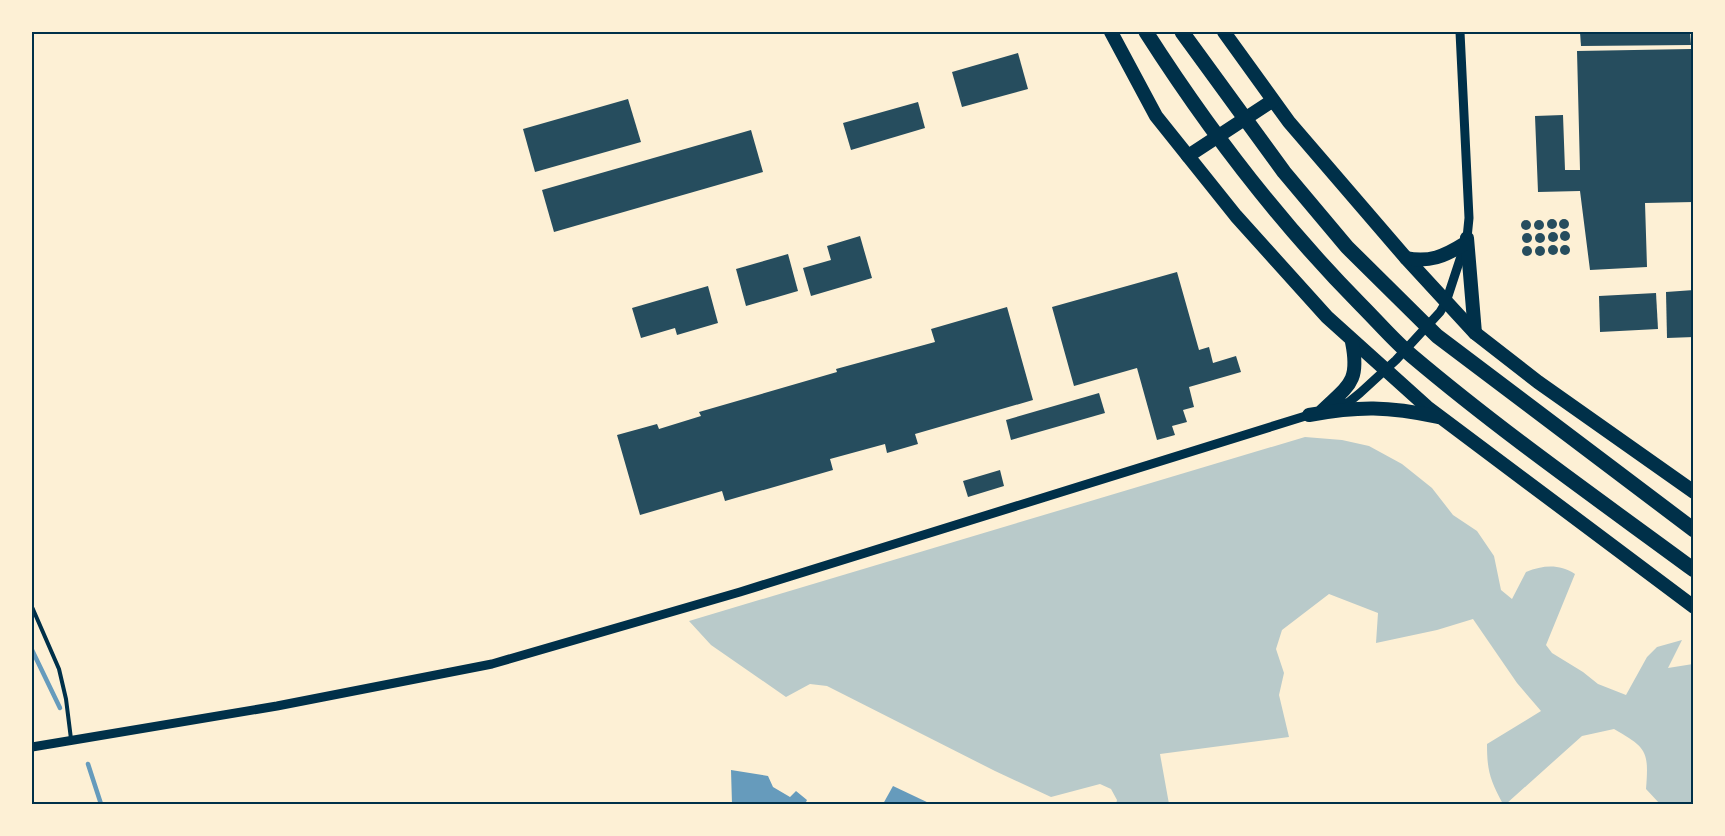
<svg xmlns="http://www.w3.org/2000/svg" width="1725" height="836" font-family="'Source Sans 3',sans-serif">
  <rect width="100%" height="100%" fill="#fdf0d5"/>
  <path fill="#b9caca" d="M1305,437L1342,440L1369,446L1402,464L1432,488L1453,515L1477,531L1494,556L1501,590L1512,599L1526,572C1544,565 1559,564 1575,574L1546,645L1552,653L1583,672L1598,684L1626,695L1647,657L1657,647L1682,640L1668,668L1693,664V804H1660L1646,789C1649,751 1647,748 1614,729L1582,736L1506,804H1503C1490,780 1487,771 1487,744L1541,711L1517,683L1473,619L1437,630L1376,643L1378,613L1329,594L1282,630L1276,649L1284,673L1279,695L1289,737L1160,754L1169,804H1116L1117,800L1111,789L1100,784L1051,797L995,771L827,686L810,684L786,697L711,645L689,621Z"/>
  <g fill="#669bbc">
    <path d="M731,770L768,776L773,787L790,797L796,791L807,800L805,804H732Z"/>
    <path d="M893,786L931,804H883Z"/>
  </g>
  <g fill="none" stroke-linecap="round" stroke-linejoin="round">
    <g stroke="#669bbc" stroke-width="4.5">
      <path d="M32,650L60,708"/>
      <path d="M88,764L101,804"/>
    </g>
  </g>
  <g fill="#264d5e">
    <path d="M1580,32H1690L1691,45L1581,46Z"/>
    <path d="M1691,49L1694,91V202L1645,203L1647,267L1590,270L1580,191L1538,192L1535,116L1563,115L1565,170H1580L1577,51Z"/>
    <path d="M1018,53L1028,89L962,107L952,72Z"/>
    <path d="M628,99L641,142L535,172L523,129Z"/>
    <path d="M918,102L925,128L851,150L843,123Z"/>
    <path d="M751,130L763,172L554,232L542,190Z"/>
    <circle cx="1564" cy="224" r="5"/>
    <circle cx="1552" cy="224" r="5"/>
    <circle cx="1539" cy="225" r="5"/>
    <circle cx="1526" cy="225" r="5"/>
    <circle cx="1565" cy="236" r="5"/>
    <circle cx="1553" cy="237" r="5"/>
    <circle cx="1527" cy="238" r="5"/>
    <circle cx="1540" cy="238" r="5"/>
    <path d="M860,236L872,278L811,296L803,268L831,260L827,246Z"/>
    <circle cx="1553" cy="250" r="5"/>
    <circle cx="1565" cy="250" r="5"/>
    <circle cx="1540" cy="251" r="5"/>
    <circle cx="1527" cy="251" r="5"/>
    <path d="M788,254L798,291L746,306L736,269Z"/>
    <path d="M1177,272L1199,350L1209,347L1213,363L1236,356L1241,372L1189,387L1194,407L1183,410L1187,422L1172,426L1175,435L1157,440L1137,368L1074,386L1052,307Z"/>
    <path d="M708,286L718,323L677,335L675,328L641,338L632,308Z"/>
    <path d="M1694,290V337L1667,338L1666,292Z"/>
    <path d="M1656,293L1658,329L1600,332L1599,296Z"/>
    <path d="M1007,307L1033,400L915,434L918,444L887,453L885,444L830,459L833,470L725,501L722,491L640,515L617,435L657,424L659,429L701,416L699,412L837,372L836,369L935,342L931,329Z"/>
    <path d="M1099,393L1105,413L1011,440L1006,420Z"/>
    <path d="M1000,470L1004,486L968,497L963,481Z"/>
  </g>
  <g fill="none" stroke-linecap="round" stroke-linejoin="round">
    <path stroke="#003049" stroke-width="4" d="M32,607L59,669L66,699L71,739"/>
    <g stroke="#003049" stroke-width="9">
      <path d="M1337,406L1349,402L1360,393L1396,360L1440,312L1446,302L1467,238L1469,218L1460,32"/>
      <path d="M32,747L277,706L492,664L740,592L1312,414"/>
    </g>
    <g stroke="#003049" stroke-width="14">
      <path d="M1111,32L1156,116L1236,216L1327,317L1427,407L1694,607"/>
      <path d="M1224,32L1289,122L1406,258L1475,333L1538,382L1694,492"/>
      <path d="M1188,156L1272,101"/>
      <path d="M1467,238L1475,333"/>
      <path d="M1406,258C1429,263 1445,256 1464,244"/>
      <path d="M1322,411C1349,385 1360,382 1352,342"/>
      <path d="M1309,415C1359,406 1388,406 1438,417"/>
    </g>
    <g stroke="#003049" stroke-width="15">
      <path d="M1146,32C1208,129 1280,223 1361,305C1378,322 1394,341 1412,356C1502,432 1599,500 1694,570"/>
      <path d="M1182,32L1284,172L1347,247L1437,336L1694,530"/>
    </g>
  </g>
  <rect width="1725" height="836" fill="none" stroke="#fdf0d5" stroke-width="66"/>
  <rect x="33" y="33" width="1659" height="770" fill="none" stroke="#003049" stroke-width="2"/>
</svg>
